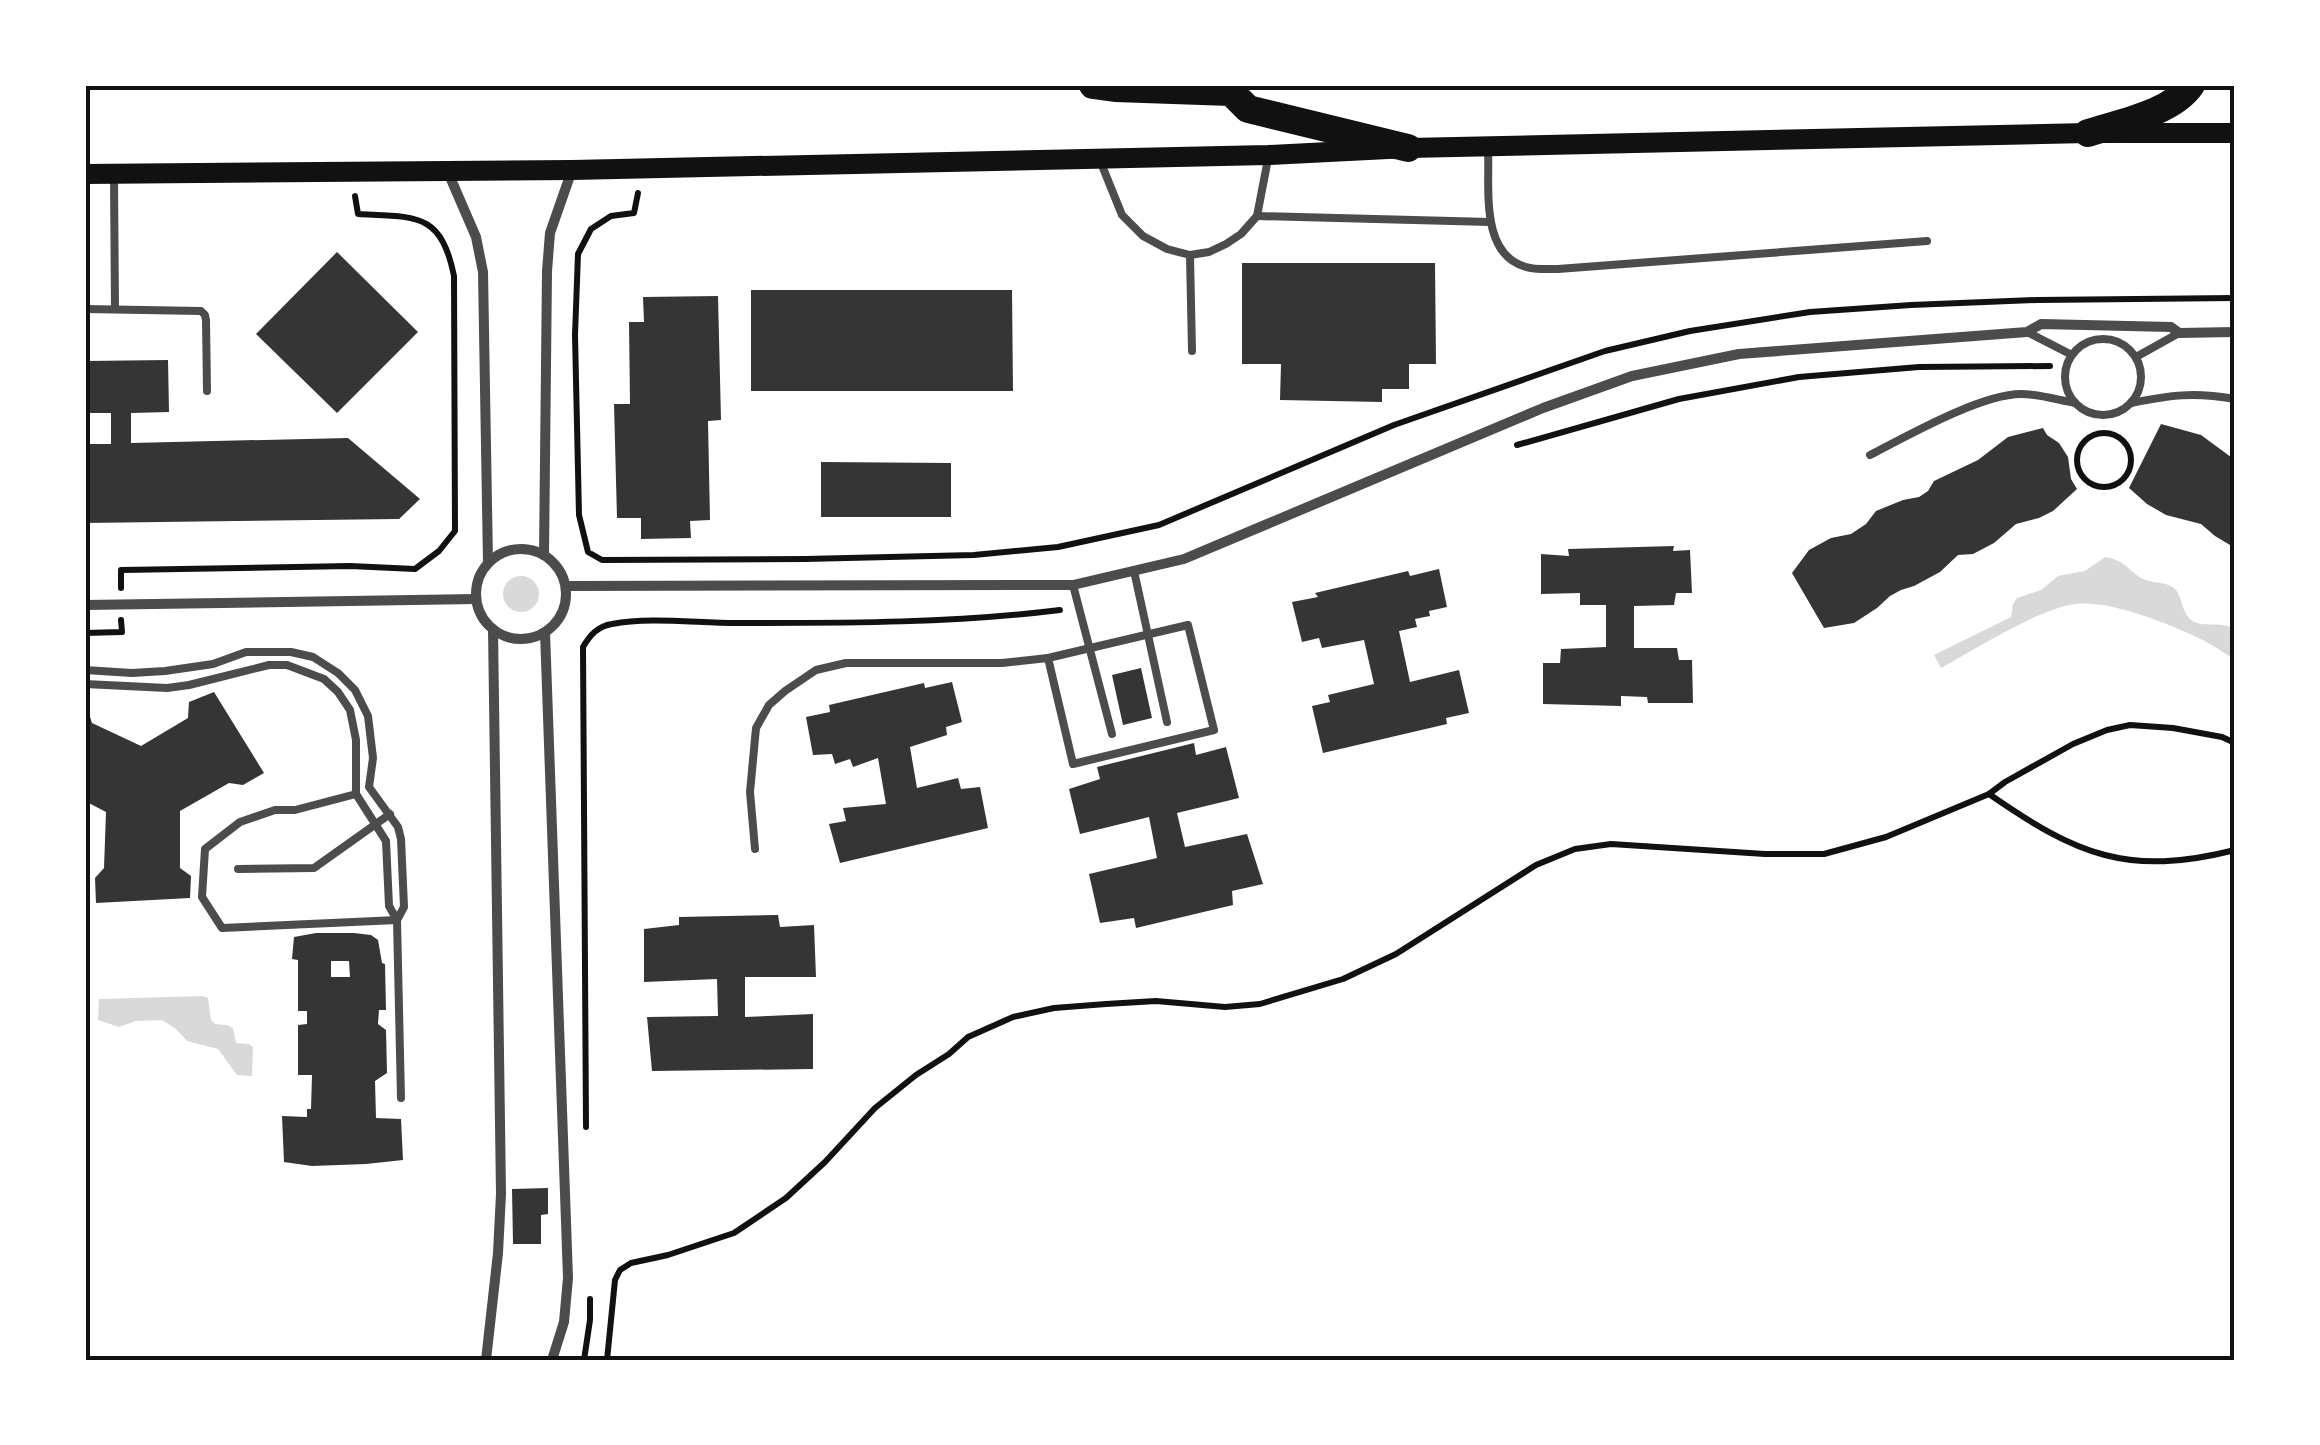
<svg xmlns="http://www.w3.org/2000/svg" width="2320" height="1445" font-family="Poppins,sans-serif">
  <rect width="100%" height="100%" fill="#fff"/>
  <g fill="#d9d9d9">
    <path d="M2105,557C2129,561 2128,573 2146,580C2156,584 2168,581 2176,590C2182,598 2182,611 2190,619C2201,629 2219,620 2235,629V659C2223,653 2213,645 2201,639C2168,624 2112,600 2075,604C2040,608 1974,650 1941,668L1934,655L2011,617L2013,604L2017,598L2041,590L2058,576L2085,571Z"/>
    <circle cx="521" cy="594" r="18"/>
    <path d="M203,996L208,998L211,1020L215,1024L227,1025L233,1028L236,1043L249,1044L253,1047L252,1076L237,1075L218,1049L187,1041L176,1029L162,1020L136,1021L119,1027L98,1020L99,999Z"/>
  </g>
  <g fill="#353535" fill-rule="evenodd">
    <path d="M337,252L418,332L337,413L256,334Z"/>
    <path d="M1242,263H1435L1436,364H1409V389H1382V402L1280,400L1281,364H1242Z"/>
    <path d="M751,290H1012L1013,391H751Z"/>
    <path d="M718,296L721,420L708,421L710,520L690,521L691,538L641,539V518H617L614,404H630L629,322H644L643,297Z"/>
    <path d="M168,360L169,412L131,413V443L348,438L420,499L399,519L85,523V444H111V413H85V361Z"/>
    <path d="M2161,424L2201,435L2235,460V548L2215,536L2201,524L2166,515L2147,504L2129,488Z"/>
    <path d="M2043,428L2047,435L2059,443L2068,457L2071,479L2077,489L2053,511L2039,518L2016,524L1994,543L1973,554L1958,555L1940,572L1914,586L1901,590L1890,596L1877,608L1854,623L1824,628L1792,573L1809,550L1831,538L1851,534L1866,524L1876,511L1903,500L1919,497L1928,491L1934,481L1978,460L2008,437Z"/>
    <path d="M821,462L951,463V517H821Z"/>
    <path d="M1674,546L1673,551L1690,550L1692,593H1676L1674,605L1634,606V648H1677L1679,660H1692L1693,703H1648L1647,697L1621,696V706L1543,704V663H1560L1561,649L1606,647V605H1580V593L1541,594V554L1569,556L1568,549Z"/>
    <path d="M1439,569L1447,607L1429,611L1430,616L1415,619L1417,627L1399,631L1410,682L1459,670L1469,713L1446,718L1447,724L1323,753L1312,706L1330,702L1328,695L1374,684L1364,640L1322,648L1319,638L1302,642L1292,602L1318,597L1315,593L1408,571L1410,576Z"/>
    <path d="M1141,668L1152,718L1123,725L1112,675Z"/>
    <path d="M952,682L962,722L946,727L947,735L910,747L917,788L958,778L961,789L980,787L988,828L840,863L829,824L846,821L843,808L886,804L878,758L853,767L850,759L835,764L832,754L813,755L806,717L830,712L829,705L924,683L925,688Z"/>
    <path d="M214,692L264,773L243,785L229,783L180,811V868L191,876L190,898L96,903L95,878L104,868L106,812L85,801V701L92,723L141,746L188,718L189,702Z"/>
    <path d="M1194,743L1196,755L1226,747L1239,798L1177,813L1185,847L1247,834L1263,884L1232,891L1233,905L1136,928L1134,918L1100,923L1089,874L1157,858L1149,817L1080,834L1069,789L1100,779L1097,767Z"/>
    <path d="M778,915L780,927L814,925L816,977H745V1017L813,1014V1069L652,1071L647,1017L718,1016L717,979L644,982V929L679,925V917Z"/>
    <path d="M316,933H354L371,935L378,940L382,963L385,964L386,1010H379L378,1024L386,1030L387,1073L375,1081L376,1118L401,1119L403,1160L366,1164L312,1166L284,1162L282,1116L307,1117V1109H311L312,1075H298V1025L307,1024V1011H298V960L292,959L294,937ZM331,961H349L350,977H331Z"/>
    <path d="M548,1188V1214L541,1215V1244H513L512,1189Z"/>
  </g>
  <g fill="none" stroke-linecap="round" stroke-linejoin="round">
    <g stroke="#111" stroke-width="6">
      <path d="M638,193L634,213L611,216L591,229L578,254L575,335L579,515L588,552L602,560L805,559L974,555L1058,547L1159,525L1394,425L1605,351L1690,331L1810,312L1911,305L2037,300L2235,298"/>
      <circle cx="2104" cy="460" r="27"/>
      <path d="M1517,445L1679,399L1799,377L1919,367L2050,366"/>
      <path d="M121,588V570L350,566L415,569L439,551L455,531L454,276C441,212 416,217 358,214L355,196"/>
      <path d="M85,633L122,632L121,620"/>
      <path d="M1989,794C2077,855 2128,877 2235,850"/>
      <path d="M586,1127L583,647C590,635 598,626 612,624C651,616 703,624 743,623C849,623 955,623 1060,610"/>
      <path d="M584,1360L590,1320V1299"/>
      <path d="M607,1360L615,1280L620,1270L631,1263L668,1255L734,1233L786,1198L825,1162L875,1108L916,1075L949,1054L968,1037L1013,1017L1054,1008L1106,1004L1156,1001L1225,1007L1260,1004L1343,979L1396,954L1536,865L1575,849L1611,844L1765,854H1824L1886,837L1989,794L2005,782L2073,744L2107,730L2130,725L2173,728L2222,737L2235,743"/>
    </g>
    <g stroke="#4c4c4c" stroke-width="8">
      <path d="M1488,148C1490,186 1479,254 1526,267C1535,270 1548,269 1558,269L1927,241"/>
      <path d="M1101,163L1122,215L1143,236L1167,249L1190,255L1209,252L1226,244L1241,234L1257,216L1268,159"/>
      <path d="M114,178L115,309"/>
      <path d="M1257,216L1490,222"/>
      <path d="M1190,255L1192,351"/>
      <path d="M85,309L201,311L205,315L206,320L207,391"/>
      <path d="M2027,332L2072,355"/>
      <circle cx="2103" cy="377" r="38"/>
      <path d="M2136,357L2179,333"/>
      <path d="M2131,403C2171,395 2194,392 2235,399"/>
      <path d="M1870,455C1907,436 1981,394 2021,394C2039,394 2058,400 2075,403"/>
      <path d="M1134,571L1167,722"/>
      <path d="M1073,585L1112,734"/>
      <path d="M1188,625L1214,730L1073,764L1048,658Z"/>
      <path d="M85,670L132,673L165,671L213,664L246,652H291L313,657L338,673L355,690L368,716L373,758L369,787L398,827L401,839L404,907L397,920"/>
      <path d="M85,684L167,688L189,685L269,665H287L324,679L338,692L350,710L356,740V794L386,841L389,906L397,920L401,1098"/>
      <path d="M356,794L295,810H275L240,822L205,849L202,897L222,928L397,920"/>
      <path d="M755,849L750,792L756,728L769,705L785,691L816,670L846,663H1002L1048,658"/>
      <path d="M238,869L314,868L390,814"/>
    </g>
    <g stroke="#4c4c4c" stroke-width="10">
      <path d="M447,170L476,237L483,272L488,562"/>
      <circle cx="521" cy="594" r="45"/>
      <path d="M544,555L547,271L550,233L572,170"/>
      <path d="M566,586L1073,585L1184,559L1543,408L1632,376L1739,354L2027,332L2041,324L2171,327L2179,333L2235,332"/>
      <path d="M85,605L476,599"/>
      <path d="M545,632L568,1278L564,1322L552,1360"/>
      <path d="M486,1360L498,1253L501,1194L493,629"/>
    </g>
    <path stroke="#111" stroke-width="20" d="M85,174L572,170L1268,155L1408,148L2088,133H2235"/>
    <g stroke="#111" stroke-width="28">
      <path d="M1093,85L1115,88L1231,92L1248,109L1408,148"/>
      <path d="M2088,133C2119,123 2172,113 2191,85"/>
    </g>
  </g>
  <rect width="2320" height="1445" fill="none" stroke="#ffffff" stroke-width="175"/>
  <rect x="88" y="88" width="2144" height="1270" fill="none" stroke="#111" stroke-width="4"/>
</svg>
